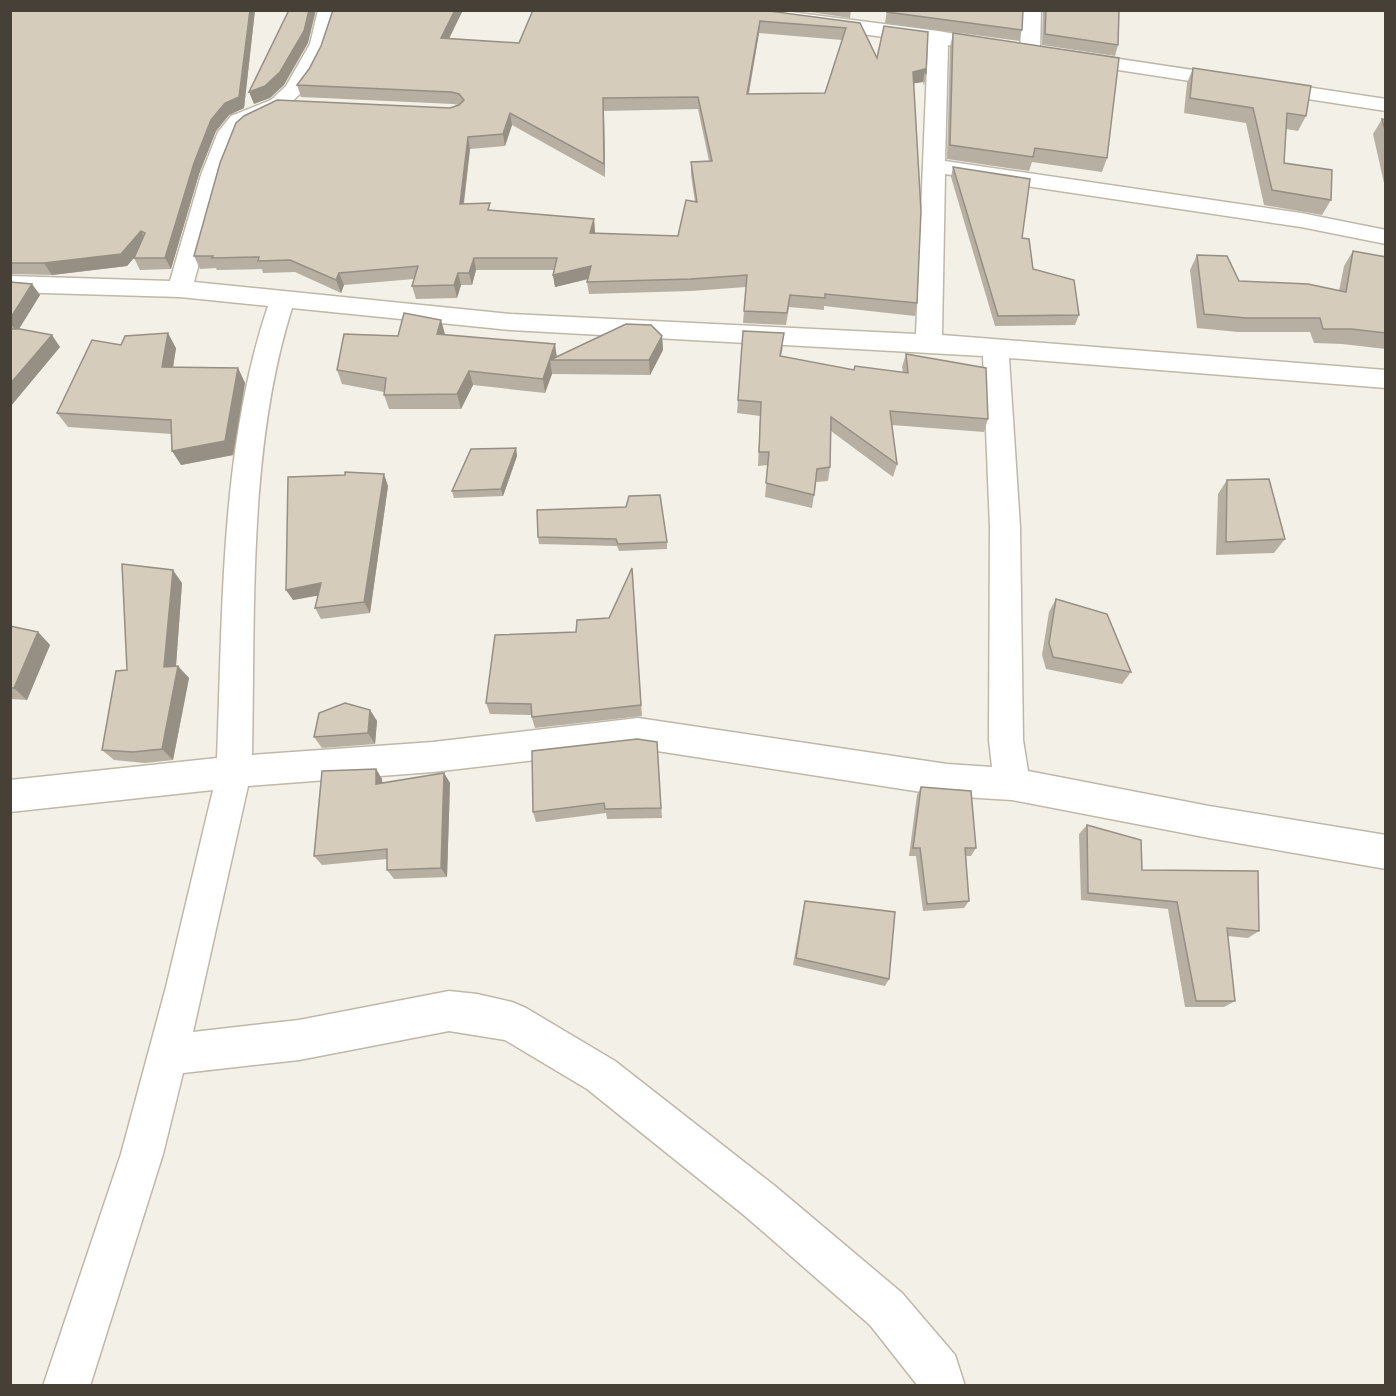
<svg xmlns="http://www.w3.org/2000/svg" width="1396" height="1396" font-family="Poppins,sans-serif">
  <rect width="100%" height="100%" fill="#f3f0e7"/>
  <g fill="none" stroke-linecap="round" stroke-linejoin="round">
    <defs>
      <g id="minor">
        <path d="M318,10H337L330,44L301,93L285,108L247,126L239,134L223,175L194,282L511,314L916,334L928,43L729,16L722,14L720,10H775L938,31L1002,42L1005,46L1002,50L995,52L948,45L945,161L1301,213L1386,230V244L1301,227L945,174L942,335L1386,370V388L1009,358L1020,527L1023,740L1028,771L1209,806L1386,835V869L1209,838L1012,800L947,796L638,748L433,772L248,786L193,1032L299,1020L449,991L477,994L512,1002L526,1008L615,1061L775,1186L902,1293L955,1355L965,1386H918L870,1325L745,1216L587,1089L505,1040L449,1031L299,1060L183,1073L163,1154L90,1386H43L121,1154L166,987L213,790L10,812V780L217,758C223,609 220,449 268,306L180,297L10,292V276L170,281L201,175L218,132L231,116L271,100L286,86L310,44ZM292,308L511,330L983,356L990,527L989,740L992,767L947,764L638,718L433,742L252,755C255,610 248,447 292,308Z"/>
        <path d="M1022,10H1041L1040,51L1037,55H1023L1020,51Z"/>
        <path d="M1073,52L1386,99V111L1066,62L1063,58L1066,54Z"/>
      </g>
    </defs>
    <use href="#minor" stroke="#bfb8a9" stroke-width="3"/>
    <use href="#minor" fill="#fff" fill-rule="evenodd"/>
  </g>
  <g fill="#b7afa2" fill-rule="evenodd">
    <path d="M10,10H255L244,108L229,115L216,131L199,174L171,269L140,270L134,258L127,266L52,275L10,274Z"/>
    <path d="M333,10H463L449,39L519,43L533,10L860,23L877,58L928,32L926,74L924,86L923,82L913,83L917,303L915,316L824,306V310L789,307L786,325L743,323L746,287L691,291L589,294L587,282L588,279L555,287L553,275L554,270H476L472,285H461L457,298L416,299L412,286L414,279L344,285L341,293L295,272L263,273L262,269L217,270L216,268L200,269L194,256L450,108L459,105L453,104L301,97L297,85L309,69L321,46ZM759,33L842,40L825,93L749,94ZM698,109L709,161L691,162V175L695,202L678,236L595,233L594,219L491,210L464,204L470,149L505,146L512,125L605,177L604,111Z"/>
    <path d="M797,10H851L850,18Z"/>
    <path d="M887,10L1022,30L1019,41L885,23Z"/>
    <path d="M1043,10H1119L1118,45L1115,56L1042,45Z"/>
    <path d="M953,33L1107,158L1102,172L1032,162L1029,171L947,159L950,47Z"/>
    <path d="M1193,68L1306,116L1298,131L1286,129L1284,163L1331,200L1322,215L1264,205L1246,123L1184,113L1187,83Z"/>
    <path d="M1382,119L1386,120V183H1384L1373,134Z"/>
    <path d="M953,167L1022,238L1033,269L1079,315L1075,325L995,326L951,177Z"/>
    <path d="M1353,251L1386,257V349L1342,344L1314,343L1310,332H1238L1197,328L1190,270L1197,255L1239,281L1339,291L1344,266Z"/>
    <path d="M10,282L32,284L40,295L19,329L60,347L10,407Z"/>
    <path d="M445,335L557,356L662,336L663,350L650,375L552,374L545,393L473,385L461,409H389L384,395V392L342,384L337,370L398,336Z"/>
    <path d="M121,345L176,348L173,367L238,368L245,383L233,455L181,465L172,434L68,427L57,413Z"/>
    <path d="M783,347L781,356L854,370L903,372L902,367L906,354L988,419L984,432L892,425L897,464L893,477L831,431L830,467L828,481L816,482L812,508L765,497L768,465L758,466L760,416L737,413L738,400Z"/>
    <path d="M516,448L517,456L503,496L454,498L452,491Z"/>
    <path d="M1227,480L1285,539L1274,553L1216,555L1218,494Z"/>
    <path d="M388,486L370,613L321,619L315,608L318,595L293,600Z"/>
    <path d="M537,510L667,542V549L619,551L617,546L539,544L538,537Z"/>
    <path d="M632,568L642,716L535,728L531,715L490,714L486,703L576,632L609,618Z"/>
    <path d="M182,583L176,666L189,678L173,760L145,763L114,760L102,750L127,670Z"/>
    <path d="M1056,599L1131,672L1122,684L1046,669L1042,655L1049,612Z"/>
    <path d="M10,626L38,632L50,645L27,700L10,699Z"/>
    <path d="M370,710L377,721L375,744L322,748L314,737Z"/>
    <path d="M657,742L662,818L607,819L606,813L536,822L533,812Z"/>
    <path d="M376,769L382,779V783L444,773L450,783L447,877L394,879L387,870V859L322,865L314,856Z"/>
    <path d="M921,787L976,848L971,856H966L969,901L964,908L923,911L916,856H909L917,795Z"/>
    <path d="M1087,825L1142,870L1259,931L1248,938L1228,936L1235,1001L1224,1007H1185L1168,909L1081,900L1079,834Z"/>
    <path d="M805,901L889,979L885,986L793,965L803,909Z"/>
  </g>
  <g fill="#958f84">
    <path d="M250,10H255L244,108L229,115L216,131L199,174L171,269L165,258L194,163Z"/>
    <path d="M309,10H316L308,43L284,85L270,98L254,104L249,92Z"/>
    <path d="M455,10H463L443,50L441,38Z"/>
    <path d="M760,21L759,33L746,106L747,94Z"/>
    <path d="M925,69L923,82L910,84L913,72Z"/>
    <path d="M603,98L604,111L605,177L604,164Z"/>
    <path d="M510,113L512,125L505,146L503,134Z"/>
    <path d="M468,137L470,149L462,216L460,204Z"/>
    <path d="M594,219L595,232L592,245L590,233Z"/>
    <path d="M141,231L147,242L127,266L52,275L44,263Z"/>
    <path d="M474,258L476,270L472,285L469,273Z"/>
    <path d="M591,266L592,278L555,287L553,275Z"/>
    <path d="M339,273L344,285L341,293L336,280Z"/>
    <path d="M458,273L461,285L457,298L454,285Z"/>
    <path d="M32,284L40,295L17,332L10,323V319Z"/>
    <path d="M441,320L445,334L441,349L437,334Z"/>
    <path d="M168,333L176,348L171,381L162,367Z"/>
    <path d="M52,335L60,347L10,407V384Z"/>
    <path d="M662,336L663,350L650,375L649,360Z"/>
    <path d="M555,344L557,358L550,360L552,374L545,393L543,379Z"/>
    <path d="M238,368L245,383L233,455L181,465L172,451Z"/>
    <path d="M469,371L473,385L461,409L457,394Z"/>
    <path d="M516,448L517,456L503,496L501,489Z"/>
    <path d="M384,474L388,486L370,613L364,602Z"/>
    <path d="M173,570L182,583L175,679L164,667Z"/>
    <path d="M321,583L327,594L293,600L286,590Z"/>
    <path d="M38,632L50,645L27,700L14,688Z"/>
    <path d="M178,666L189,678L173,760L162,749Z"/>
    <path d="M370,710L377,721L375,744L368,733Z"/>
    <path d="M376,769L382,779L383,795L376,784Z"/>
    <path d="M444,773L450,783L447,877L441,868Z"/>
  </g>
  <g fill="#d5ccbc" stroke="#958f84" stroke-width="1.5" fill-rule="evenodd">
    <path d="M10,10H250L239,97L225,103L211,120L194,163L165,258H134L145,233L141,231L121,254L44,263H10Z"/>
    <path d="M289,10H309L304,31L280,72L265,86L249,92Z"/>
    <path d="M333,10H455L441,38L519,43L533,10H762L860,23L877,58L884,26L928,32L926,74L925,69L913,72L921,211L917,303L825,294V298L790,295L787,313L744,311L747,275L691,279L587,282L591,266L553,275L557,258H474L469,273H458L454,285L412,286L418,266L339,273L336,280L290,260L258,261L259,257L212,258L213,256H194L220,163L236,123L244,116L277,100L450,108L459,105L464,100L459,94L451,92L297,85L309,69L321,46ZM760,21L846,28L825,93L747,94ZM698,97L712,161L691,162L697,202L686,200L678,236L590,233L594,219L488,210L490,203L460,204L468,137L503,134L510,113L604,164L603,98Z"/>
    <path d="M887,10H1023L1022,30L887,12Z"/>
    <path d="M1046,10H1119L1118,45L1045,34Z"/>
    <path d="M953,33L1119,58L1107,158L1035,148L1033,157L950,145Z"/>
    <path d="M1193,68L1311,86L1306,116L1287,113L1284,163L1332,170L1331,200L1272,190L1253,108L1190,98Z"/>
    <path d="M1382,119L1386,120V134Z"/>
    <path d="M953,167L1030,179L1022,238L1029,239L1033,269L1074,280L1079,315L998,316Z"/>
    <path d="M1353,251L1386,257V333L1351,329H1323L1320,318H1246L1204,314L1197,255L1227,256L1239,281L1308,284L1346,292Z"/>
    <path d="M10,282L32,284L10,319Z"/>
    <path d="M404,313L441,320L437,334L555,344L543,379L469,371L457,394L384,395L386,378L337,370L344,334L398,336Z"/>
    <path d="M626,324L651,325L662,336L649,360H550Z"/>
    <path d="M10,329H20L52,335L10,384Z"/>
    <path d="M743,331L784,333L780,356L854,370L855,366L908,373L906,354L986,368L988,419L890,411L897,464L831,417L830,467L817,469L814,495L766,483L769,452H759L761,402L738,400Z"/>
    <path d="M168,333L162,367L238,368L225,441L172,451L171,420L57,413L92,340L121,345L125,336Z"/>
    <path d="M516,448L501,489L452,491L471,449Z"/>
    <path d="M345,472L384,474L364,602L315,608L321,583L286,590L288,477L345,475Z"/>
    <path d="M1269,479L1285,539L1226,542L1227,480Z"/>
    <path d="M660,495L667,542L618,544L616,539L538,537L537,510L626,507L629,496Z"/>
    <path d="M122,564L173,570L164,667L178,666L162,749L133,752L102,750L116,671L127,670Z"/>
    <path d="M632,568L641,705L532,717L531,704L486,703L495,635L576,632L577,620L609,618Z"/>
    <path d="M1056,599L1107,614L1131,672L1053,657L1049,643Z"/>
    <path d="M10,626L38,632L14,688H10Z"/>
    <path d="M345,703L370,710L368,733L314,737L319,713Z"/>
    <path d="M637,739L657,742L661,808L605,809L604,803L533,812L532,751Z"/>
    <path d="M376,769V784L444,773L441,868L387,870V849L314,856L322,771Z"/>
    <path d="M921,787L971,791L976,848H965L969,901L927,904L920,848H913Z"/>
    <path d="M1087,825L1141,840L1142,870L1258,871L1259,931L1227,928L1235,1001H1196L1177,902L1088,893Z"/>
    <path d="M805,901L895,912L889,979L796,958Z"/>
  </g>
  <rect width="1396" height="1396" fill="none" stroke="#464036" stroke-width="24"/>
</svg>
